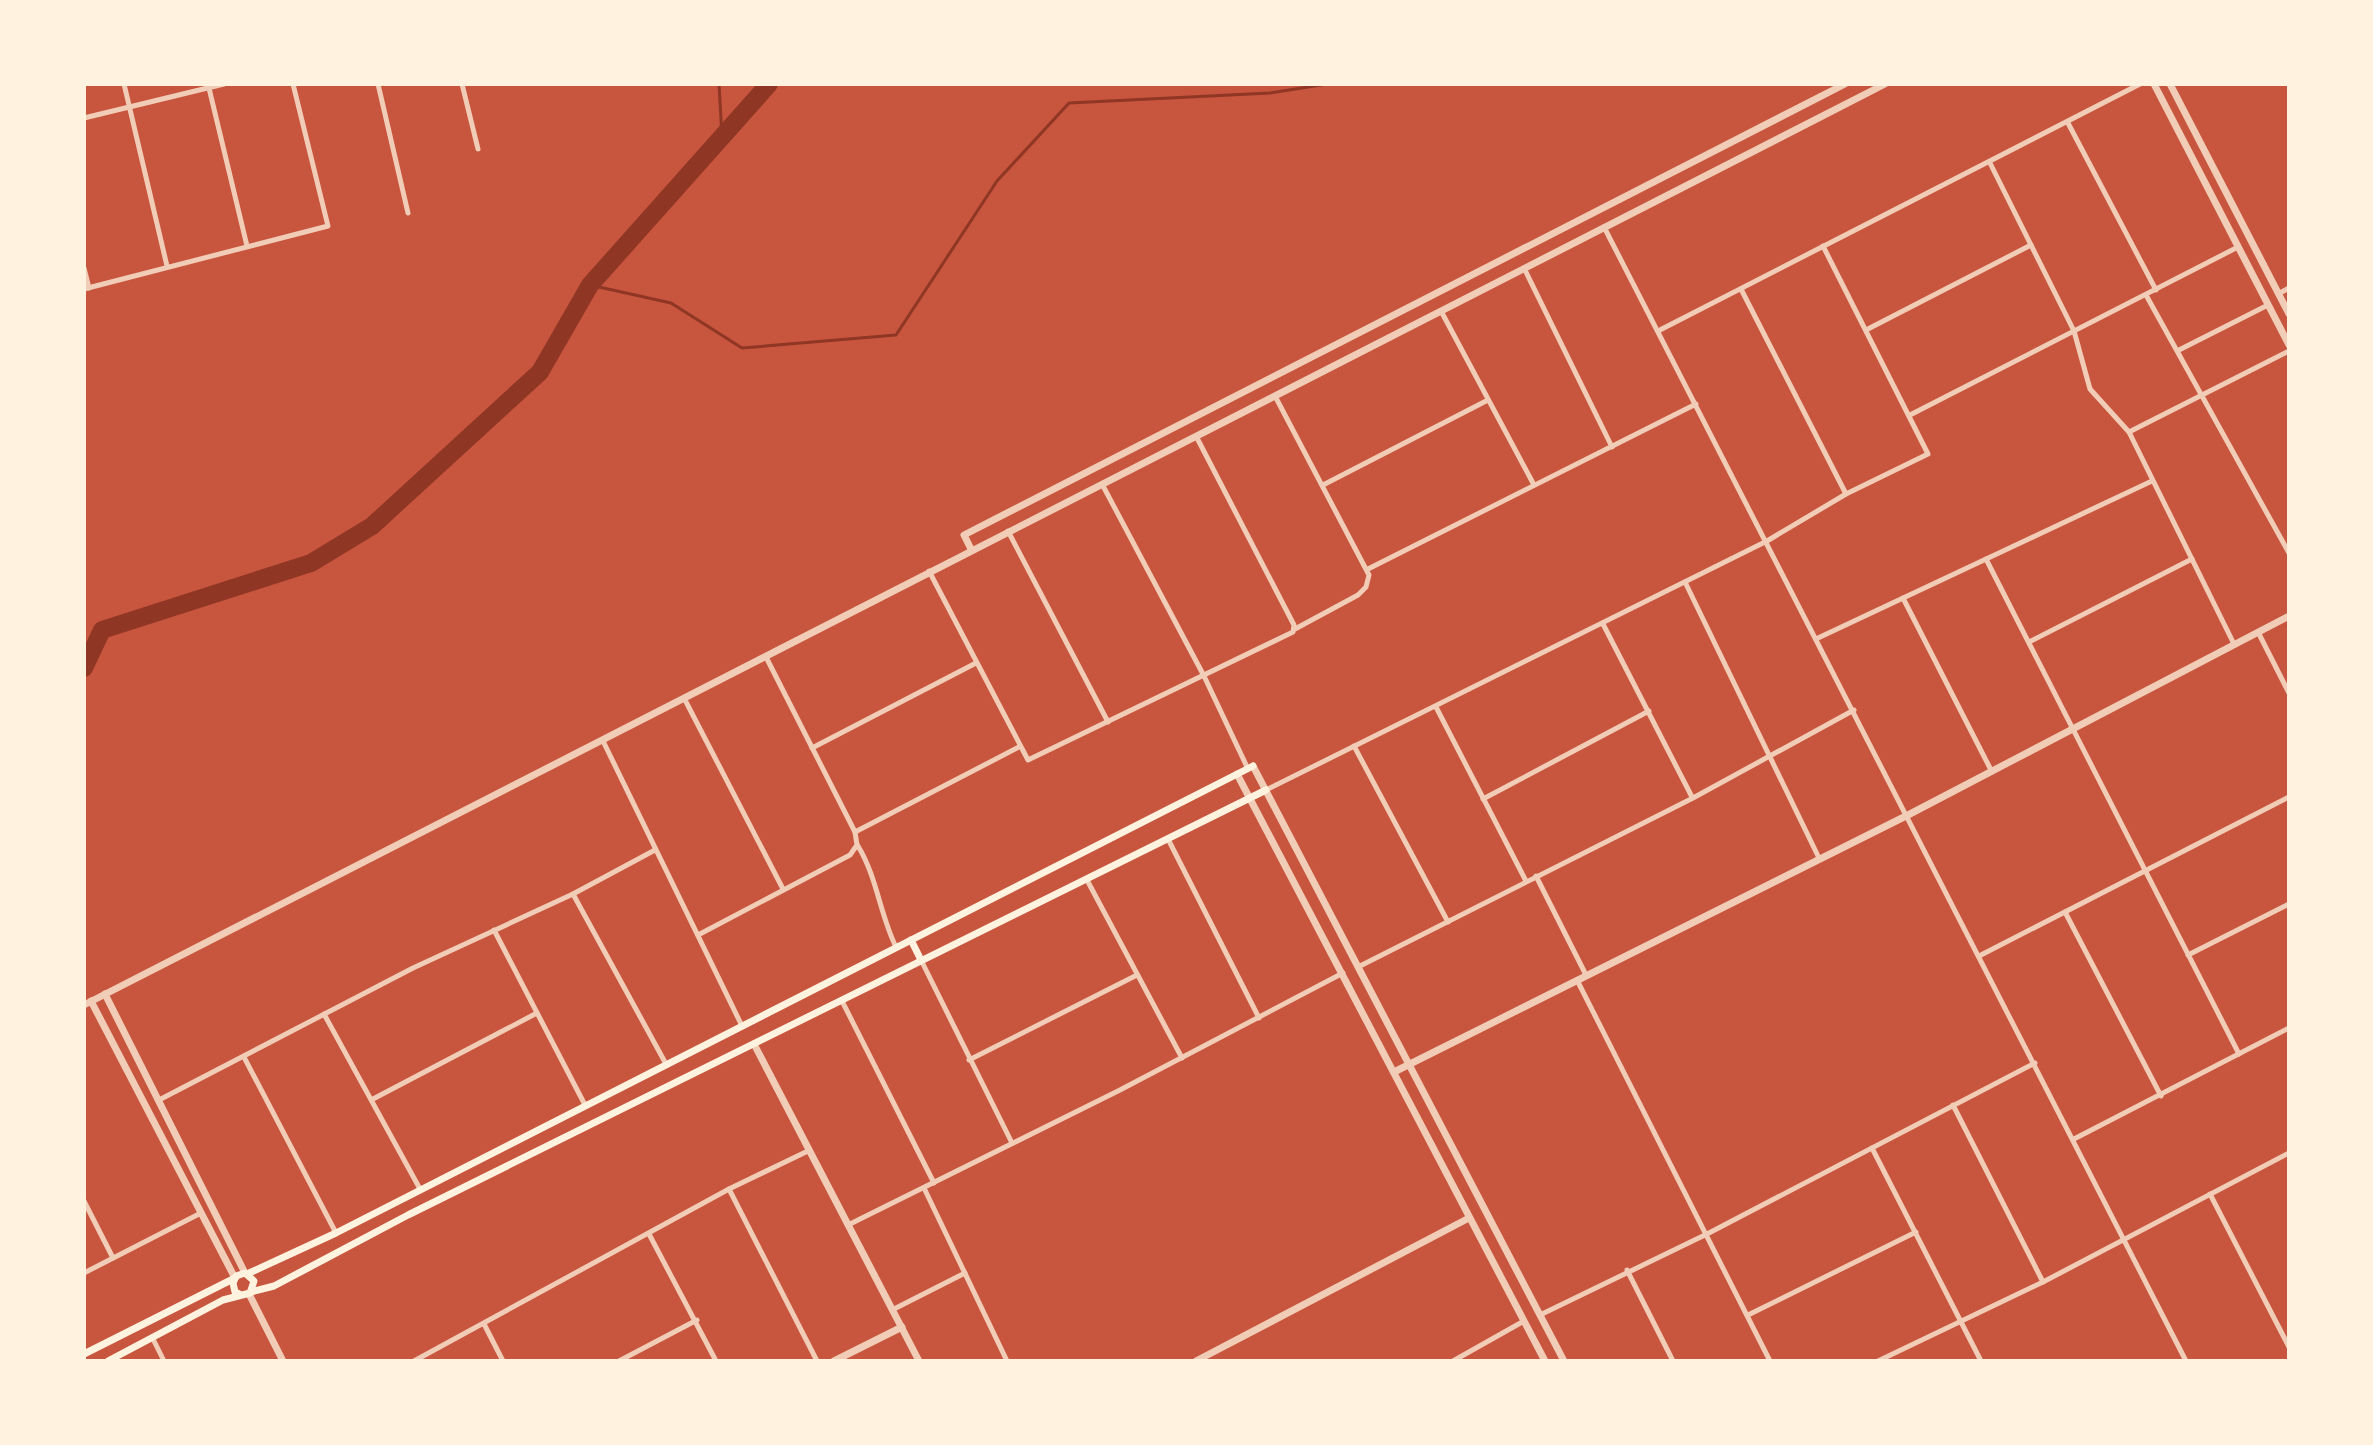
<svg xmlns="http://www.w3.org/2000/svg" width="2373" height="1445" font-family="Jost,sans-serif">
  <rect width="100%" height="100%" fill="#c8553d"/>
  <g fill="none" stroke-linecap="round" stroke-linejoin="round">
    <g stroke="#8f3625" stroke-width="3">
      <path d="M719,84L722,137"/>
      <path d="M590,285L671,303L742,348L896,335L997,181L1069,103L1270,93L1327,84"/>
    </g>
    <path stroke="#8f3625" stroke-width="18" d="M84,668L102,630L311,563L372,526L540,372L590,285L769,84"/>
    <g stroke="#f1ccb7" stroke-width="5">
      <path d="M124,84L167,266"/>
      <path d="M208,84L247,246"/>
      <path d="M378,84L408,213"/>
      <path d="M462,84L478,149"/>
      <path d="M84,118L224,84"/>
      <path d="M2068,123L2156,290"/>
      <path d="M1990,163L2074,331L2090,389L2129,432L2234,644"/>
      <path d="M1604,227L2186,1361"/>
      <path d="M84,268L89,288"/>
      <path d="M1524,268L1612,447"/>
      <path d="M84,289L328,226L293,84"/>
      <path d="M1741,289L1846,494"/>
      <path d="M2278,294L2289,288"/>
      <path d="M2146,295L2289,553"/>
      <path d="M1441,311L1534,485"/>
      <path d="M1866,330L2031,245"/>
      <path d="M1658,331L2140,84"/>
      <path d="M2179,350L2268,305"/>
      <path d="M1275,396L1369,575L1366,587L1358,595L1295,629"/>
      <path d="M1910,415L2238,247"/>
      <path d="M2129,432L2289,351"/>
      <path d="M1102,484L1204,676L1248,769"/>
      <path d="M1323,485L1488,400"/>
      <path d="M1008,531L1108,722"/>
      <path d="M1986,559L2239,1054"/>
      <path d="M1368,569L1696,404"/>
      <path d="M929,571L1028,760L1293,632L1294,625L1196,436"/>
      <path d="M1685,582L1819,858"/>
      <path d="M1903,598L1992,772"/>
      <path d="M1603,624L1692,797"/>
      <path d="M2258,632L2289,693"/>
      <path d="M1818,638L2152,481"/>
      <path d="M2029,642L2192,559"/>
      <path d="M684,698L783,889"/>
      <path d="M1436,707L1526,881"/>
      <path d="M603,741L742,1026"/>
      <path d="M1354,746L1448,922"/>
      <path d="M812,748L976,663"/>
      <path d="M1266,790L1767,541L1846,494L1928,454L1823,246"/>
      <path d="M1483,799L1649,711"/>
      <path d="M855,832L1019,747"/>
      <path d="M1168,839L1259,1018"/>
      <path d="M858,846C877,877 880,915 896,947"/>
      <path d="M1536,876L1586,975"/>
      <path d="M1087,880L1182,1058"/>
      <path d="M573,894L666,1064"/>
      <path d="M2065,912L2161,1096"/>
      <path d="M494,930L585,1105"/>
      <path d="M698,935L850,855L857,845L855,832L766,657"/>
      <path d="M1981,955L2289,797"/>
      <path d="M2188,955L2289,904"/>
      <path d="M921,960L1012,1143"/>
      <path d="M1358,967L1693,798L1854,710"/>
      <path d="M1578,982L1770,1361"/>
      <path d="M842,1001L934,1183"/>
      <path d="M324,1014L420,1189"/>
      <path d="M245,1059L336,1233"/>
      <path d="M969,1060L1137,975"/>
      <path d="M373,1099L537,1013"/>
      <path d="M159,1100L413,968L573,894L655,850"/>
      <path d="M1953,1105L2043,1282"/>
      <path d="M2074,1139L2289,1028"/>
      <path d="M1872,1148L1981,1361"/>
      <path d="M924,1188L1007,1361"/>
      <path d="M729,1189L817,1361"/>
      <path d="M2210,1194L2289,1347"/>
      <path d="M84,1201L113,1258"/>
      <path d="M850,1224L1120,1090L1343,973"/>
      <path d="M649,1234L716,1361"/>
      <path d="M1627,1270L1673,1361"/>
      <path d="M84,1273L199,1214"/>
      <path d="M894,1309L965,1273"/>
      <path d="M1540,1315L1707,1234L2035,1063"/>
      <path d="M1748,1315L1916,1232"/>
      <path d="M484,1324L503,1361"/>
      <path d="M152,1337L164,1361"/>
      <path d="M414,1361L729,1189L810,1150"/>
      <path d="M619,1361L697,1320"/>
      <path d="M1453,1361L1524,1321"/>
      <path d="M1878,1361L2043,1282L2289,1153"/>
    </g>
    <g stroke="#f1ccb7" stroke-width="7">
      <path d="M2154,84L2289,345"/>
      <path d="M2170,84L2289,314"/>
      <path d="M971,549L964,535L1845,84"/>
      <path d="M1253,766L1564,1361"/>
      <path d="M1237,774L1545,1361"/>
      <path d="M105,994L245,1273"/>
      <path d="M91,1001L235,1278"/>
      <path d="M84,1005L1885,84"/>
      <path d="M754,1044L919,1361"/>
      <path d="M1394,1072L1908,815L2289,616"/>
      <path d="M249,1294L283,1361"/>
      <path d="M834,1361L902,1327"/>
      <path d="M1196,1361L1469,1218"/>
    </g>
    <g stroke="#fff3e0" stroke-width="7">
      <path d="M911,940L921,960"/>
      <path d="M247,1274L336,1233L1253,766"/>
      <path d="M251,1292L274,1286L408,1215L1266,790"/>
      <path d="M84,1354L235,1278"/>
      <path d="M108,1361L223,1300L250,1293L254,1281L245,1273L236,1276L233,1283L235,1292L241,1295"/>
    </g>
  </g>
  <rect width="2373" height="1445" fill="none" stroke="#fff3e0" stroke-width="172"/>
</svg>
